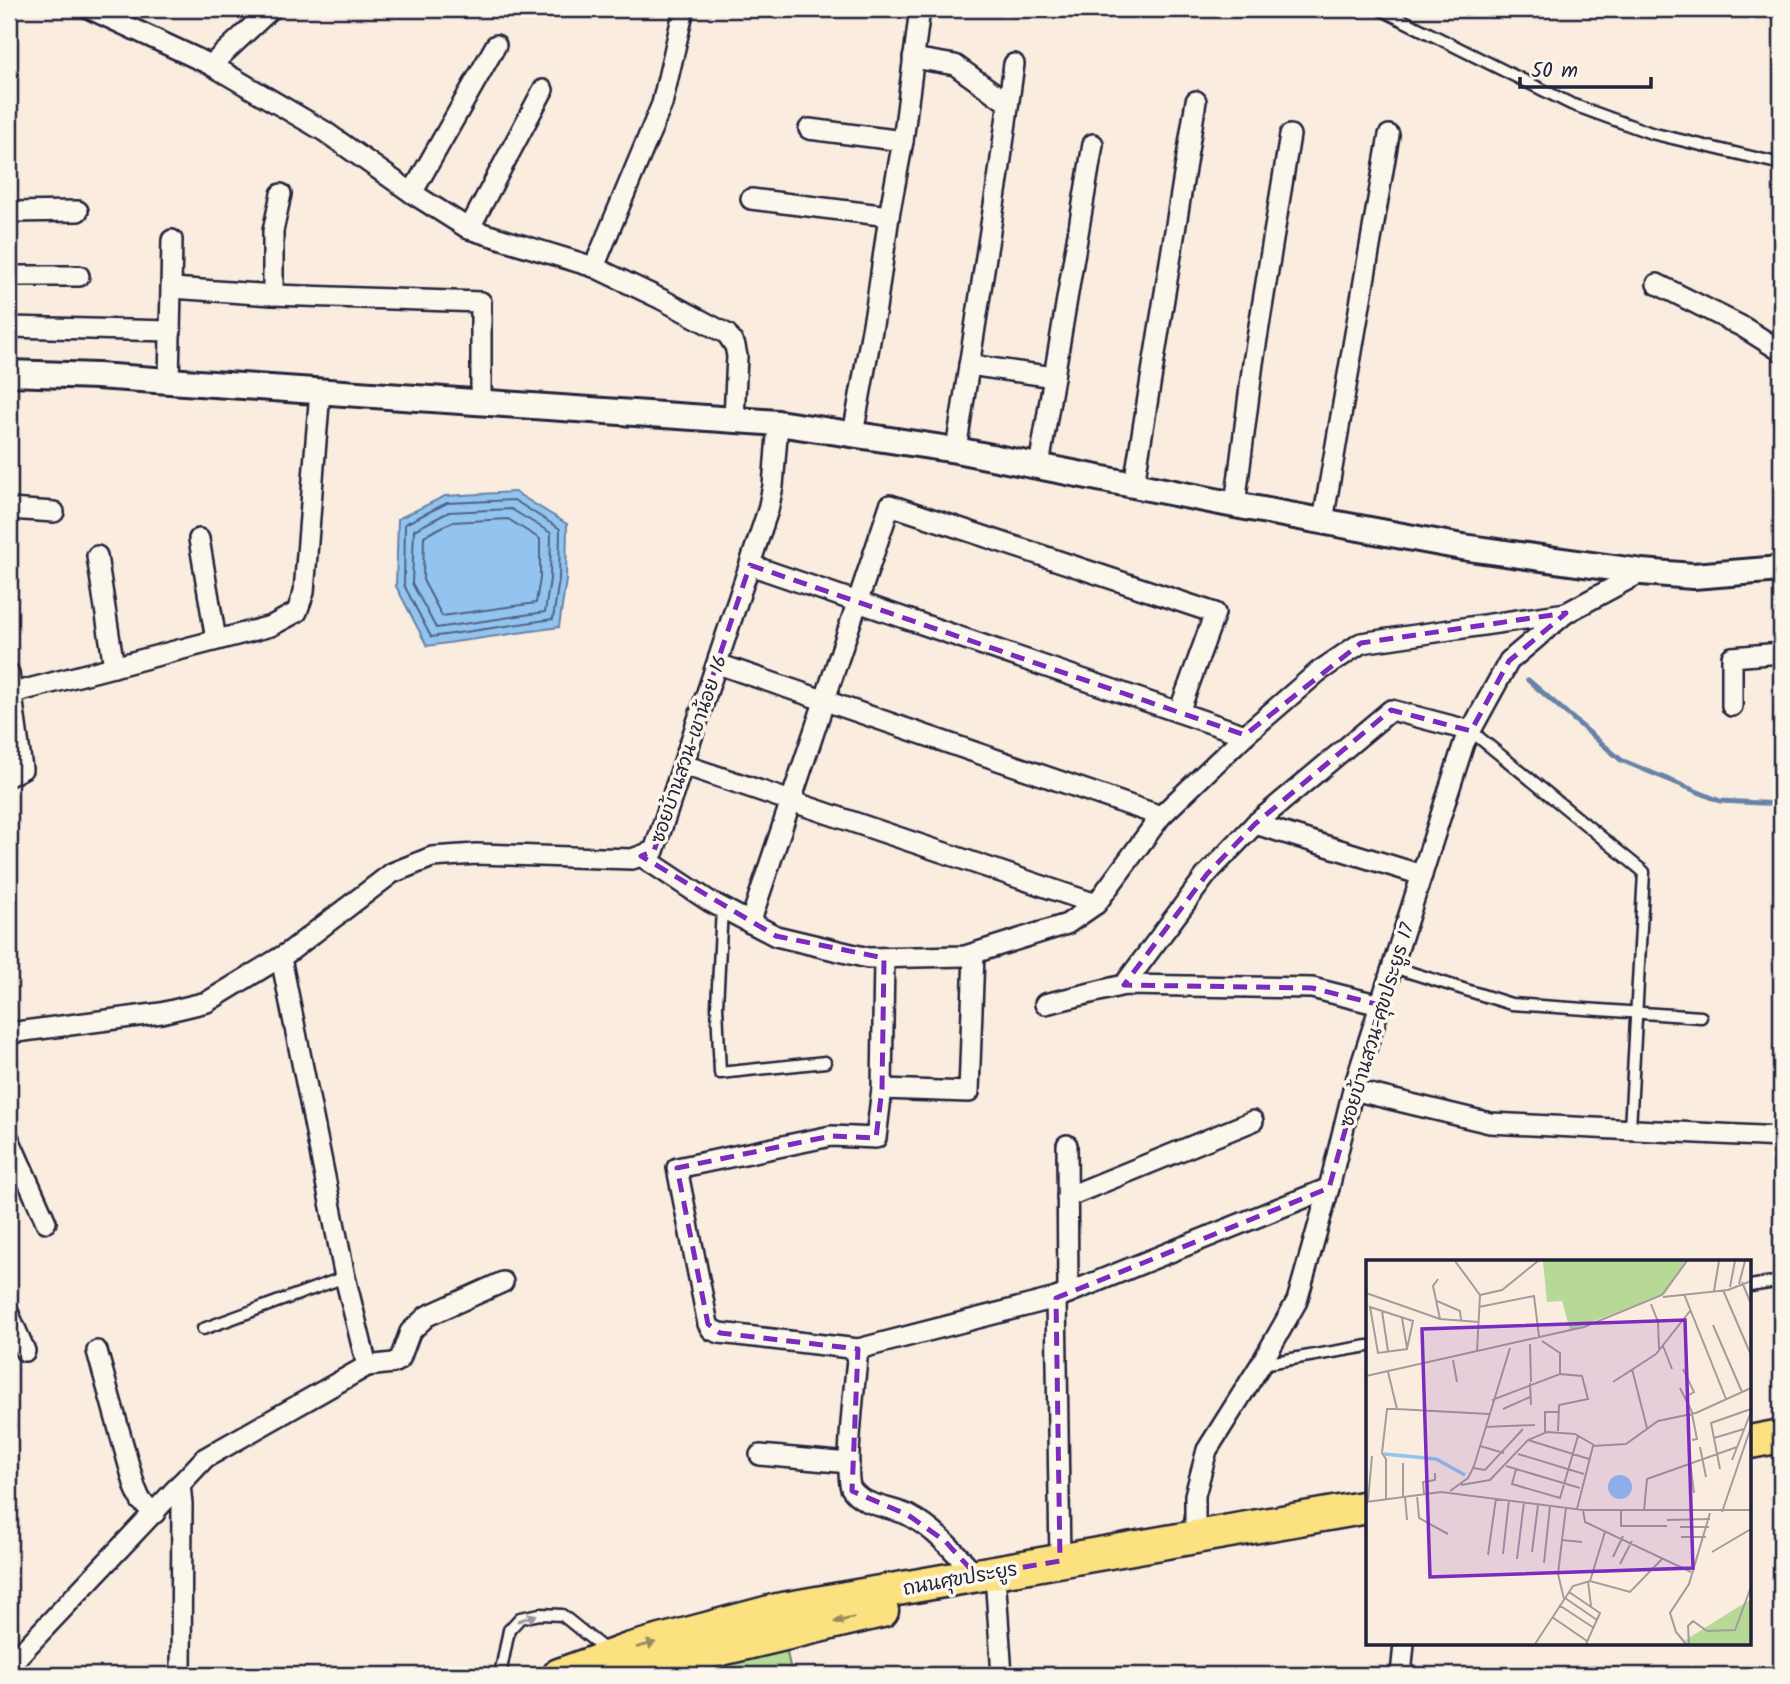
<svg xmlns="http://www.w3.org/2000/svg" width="1790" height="1684" font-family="Kalam,'Playpen Sans Thai',sans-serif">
  <rect width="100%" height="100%" fill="#faecdf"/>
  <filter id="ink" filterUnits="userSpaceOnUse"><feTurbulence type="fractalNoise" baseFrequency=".0143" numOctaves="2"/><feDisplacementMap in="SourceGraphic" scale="14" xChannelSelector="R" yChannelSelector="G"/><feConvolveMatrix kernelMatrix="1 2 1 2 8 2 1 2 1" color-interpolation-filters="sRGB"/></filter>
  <g filter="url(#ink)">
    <path fill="#b6da95" stroke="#6c7e68" stroke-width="2" d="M784,1640L792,1675H683Z"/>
    <path fill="#93c4ef" stroke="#6683a7" stroke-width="2" d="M515,492L567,524L566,580L559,627L427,646L396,586L398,519L445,496Z"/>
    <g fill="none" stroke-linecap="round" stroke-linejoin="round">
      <g stroke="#4f6383" stroke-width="2">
        <path d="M514,500L560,529L559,579L553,619L431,637L404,585L405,524L447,503Z"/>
        <path d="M511,509L551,533L550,579L545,612L436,628L412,583L414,530L449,512Z"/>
        <path d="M508,519L540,539V578L536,603L442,616L423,580L424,536L452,522Z"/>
      </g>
      <path stroke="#6683a7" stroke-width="5" d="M1528,680L1621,760L1720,801L1781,804"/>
      <defs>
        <g id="service">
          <path d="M1380,9L1571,104L1651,133L1781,164"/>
          <path d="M1471,731L1644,872L1630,1129"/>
          <path d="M722,908L717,1006L720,1073L825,1062"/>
          <path d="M1393,967L1511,1004L1701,1017"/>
          <path d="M1750,1286L1781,1281"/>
          <path d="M203,1329L345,1277"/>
          <path d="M1262,1364L1368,1346"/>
          <path d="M500,1675L509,1630L520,1618L540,1614L562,1615L608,1652"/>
        </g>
        <g id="minor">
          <path d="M90,9L211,65L324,131L412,193L469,229L594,267L661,299L727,334L735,346L737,356L734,418"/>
          <path d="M913,58L955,65L1008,103"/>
          <path d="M211,65L271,9"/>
          <path d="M809,129L903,141"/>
          <path d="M412,193L496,45"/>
          <path d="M751,199L889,216L903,141L920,9"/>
          <path d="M9,212L78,211"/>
          <path d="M469,229L543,90"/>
          <path d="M594,267L662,104L684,9"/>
          <path d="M9,276H79"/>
          <path d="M1657,284L1743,327L1781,351"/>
          <path d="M172,288L273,295L481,302V402"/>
          <path d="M273,295V231L281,194"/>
          <path d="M9,327L171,331"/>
          <path d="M969,365L1054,377"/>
          <path d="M169,382L172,240"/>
          <path d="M853,434L876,308L889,216"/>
          <path d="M956,450L999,173L1014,64"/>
          <path d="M1039,466L1093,144"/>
          <path d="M1134,484L1196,101"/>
          <path d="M1235,505L1253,363L1290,135"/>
          <path d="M9,509L54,512"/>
          <path d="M1323,521L1389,135"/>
          <path d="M199,539L216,640"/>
          <path d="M97,556L114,667"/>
          <path d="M750,565L1245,735"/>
          <path d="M718,664L1161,816"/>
          <path d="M9,673L22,769L9,776"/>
          <path d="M9,694L271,626L297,612L304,592L320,391"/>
          <path d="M1732,706V657L1781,653"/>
          <path d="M684,765L1096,904"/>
          <path d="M1255,824L1422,875"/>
          <path d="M641,856L709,901L776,936L868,958L965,956L1067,924L1096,904L1161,816L1245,735L1318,672L1361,643L1566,613"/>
          <path d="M750,923L890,505L1215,613L1179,712"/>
          <path d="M281,958L345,1277L367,1366"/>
          <path d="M884,958L882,1089L876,1138L831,1136L677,1168L708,1324L712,1330L720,1333L858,1349L1056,1298L1329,1188"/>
          <path d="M1124,985L1207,874L1255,824L1391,710L1471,731"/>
          <path d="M1045,1004L1124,985L1312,988L1380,1005"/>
          <path d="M9,1033L161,1013L207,1002L289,952L392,873L432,857L476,854L632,859L654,851L768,510L773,486L778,423"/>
          <path d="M882,1089L969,1092L974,954"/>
          <path d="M1353,1090L1490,1123L1781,1137"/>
          <path d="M9,1139L46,1222"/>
          <path d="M1067,1145L1068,1293"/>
          <path d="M1067,1197L1253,1121"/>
          <path d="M1056,1298L1060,1561"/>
          <path d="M9,1314L25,1351"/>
          <path d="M858,1349C856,1371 844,1474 851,1488C861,1506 892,1507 908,1515C935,1529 956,1553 976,1575"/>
          <path d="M97,1351L135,1487L141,1501L155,1513"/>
          <path d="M760,1455L849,1463"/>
          <path d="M180,1484L182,1504L181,1675"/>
          <path d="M1195,1537V1495L1207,1450L1261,1364L1297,1301L1329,1188L1353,1090L1464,743L1509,661L1566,613L1642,572"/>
          <path d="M996,1589L1002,1675"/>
          <path d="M9,1675L11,1666L20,1654L205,1458L367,1366L393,1363L400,1359L410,1332L427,1316L503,1282"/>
          <path d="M1401,1675L1404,1644"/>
        </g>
        <path id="tertiary" d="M9,373L97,376L778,423L956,450L1235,505L1462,547L1642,572L1693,576L1781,569"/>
        <g id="primary">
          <path d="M1750,1442L1781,1436"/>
          <path d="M559,1675L631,1649L777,1610L1368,1507"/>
          <path d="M635,1675L687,1657L882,1611"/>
        </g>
      </defs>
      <use href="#service" stroke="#22223b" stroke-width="15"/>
      <use href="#minor" stroke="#22223b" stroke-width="24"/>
      <use href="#tertiary" stroke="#22223b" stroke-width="30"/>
      <use href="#primary" stroke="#22223b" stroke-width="37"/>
      <use href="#service" stroke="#fbf7ec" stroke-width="10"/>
      <use href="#minor" stroke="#fbf7ec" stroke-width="19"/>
      <use href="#tertiary" stroke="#fbf7ec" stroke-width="24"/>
      <use href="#primary" stroke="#fbe180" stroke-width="32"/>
    </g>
    <defs><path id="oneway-solid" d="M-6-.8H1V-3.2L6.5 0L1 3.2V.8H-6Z" transform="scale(1.75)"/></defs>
    <use fill="#99979c" href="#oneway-solid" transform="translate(527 1618) rotate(-19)"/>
    <g fill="#998b61">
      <use href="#oneway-solid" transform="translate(844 1620) rotate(167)"/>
      <use href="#oneway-solid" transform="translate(646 1645) rotate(-15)"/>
    </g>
  </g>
  <path fill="none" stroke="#7b2cbf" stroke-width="5" stroke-dasharray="14 9" stroke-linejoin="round" d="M750,565L1245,735L1361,643L1566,613L1509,661L1471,731L1391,710L1255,824L1207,874L1124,985L1312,988L1380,1005L1329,1188L1056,1298L1060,1561L976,1575L945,1541L908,1515L852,1491L858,1349L720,1333L708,1324L677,1168L831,1136L876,1138L882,1089L884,958L776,936L641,856L654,851Z"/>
  <g text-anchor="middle" stroke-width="7" stroke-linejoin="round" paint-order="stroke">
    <g font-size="19" fill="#22223b" stroke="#fbf7ec">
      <text transform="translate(688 749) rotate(-71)" y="7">ซอยบ้านสวน-เขาน้อย 16</text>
      <text transform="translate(1376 1025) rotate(-73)" y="7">ซอยบ้านสวน-ศุขประยูร 17</text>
      <text transform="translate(960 1578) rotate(-10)" y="7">ถนนศุขประยูร</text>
    </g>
  </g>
  <g transform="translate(1366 1260)">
    <rect width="385" height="385" fill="#faecdf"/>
    <path d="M177,1H320L299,34L204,70L196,41L181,42ZM385,339V384H317L321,379Z" fill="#b6da95"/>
    <path d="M242 227a12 12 0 1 1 24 0a12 12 0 1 1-24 0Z" fill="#93c4ef"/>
    <path fill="none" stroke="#93c4ef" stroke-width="3.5" d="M18,194L70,199L99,215"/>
    <path fill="none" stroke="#a49b9d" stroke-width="2" d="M89,1L114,35L111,92M72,19L67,26L74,59M376,22L385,44M373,24L379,1M364,27L369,1M357,30L385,95M348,31L353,1M0,33L74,59L113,62M318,34L360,139M114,35L136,30L172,1M297,37L362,30L385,21M71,41L94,51L95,60M285,44L292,62L293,89M4,47L47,61L41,89L12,93ZM113,47L168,36L173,77M16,51L22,91M36,58L41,88M347,65L376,132M176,81L194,93V114M164,84L165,122M297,86L306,109M87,100L91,122M266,109L281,168M317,109L328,132L319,137M22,112L31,149L123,154M0,116L218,67L296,35L321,1M247,122L290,94L324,51M164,123L165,145M314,128L327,154M126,140L194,114L216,116L222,139L193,145L192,171M137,149L164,137M326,154L331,179L326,180M119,167L169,165M179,172V152H192M348,178L378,169M162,180L223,199M114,186L138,193M334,187L340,217M323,193L328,233M152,194L218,214M366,200L385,152M37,203V236M140,206L214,228M107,208L119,210L157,169M150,209L146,224L194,238L212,176M354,209L345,163L385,149M95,225L124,220L162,180L181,172L209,174L228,185M84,231L102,218L108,206L144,88M58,234L57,222L69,220V213M51,235L53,258L82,274M39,236L41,260M20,239V199L16,193L21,149H31M2,241L6,196M0,242L75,232L217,250H385M211,249L227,186L260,184L292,161L330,153L385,128M217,250L219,262L325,312M255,251V266H301M278,251L281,219L371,187M356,252L385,167M301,260L344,259M314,267H343M315,277H340M196,280L200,248M166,292L172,245M346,292L385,269M137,294L143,240M122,295L130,238M247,297L257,276M151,299L158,242M178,303L184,246M254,304L266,281M222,321L225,346M224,321L239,272M203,332L234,353L220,384M199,338L231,360M198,339L192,314L196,280L216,282M193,345L228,368M186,357L221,381M169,384L207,326L224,321L264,332L296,299M320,384L310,372L304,353L323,324L344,253M323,384L322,366L327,361L341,371L369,370L385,327"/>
    <path fill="#7b2cbf" fill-opacity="0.15" stroke="#7b2cbf" stroke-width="3.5" d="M319,60L327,308L64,317L56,69Z"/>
    <rect width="385" height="385" fill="none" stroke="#22223b" stroke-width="3.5"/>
  </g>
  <rect width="1790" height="1684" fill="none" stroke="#fbf7ec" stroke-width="35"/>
  <rect x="18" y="18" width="1755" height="1649" fill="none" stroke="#22223b" stroke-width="2.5" filter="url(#ink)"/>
  <path d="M1520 77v10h131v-10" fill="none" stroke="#22223b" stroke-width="3.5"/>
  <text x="1531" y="77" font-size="21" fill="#22223b" stroke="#fbf7ec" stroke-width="5" paint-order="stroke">50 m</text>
</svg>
